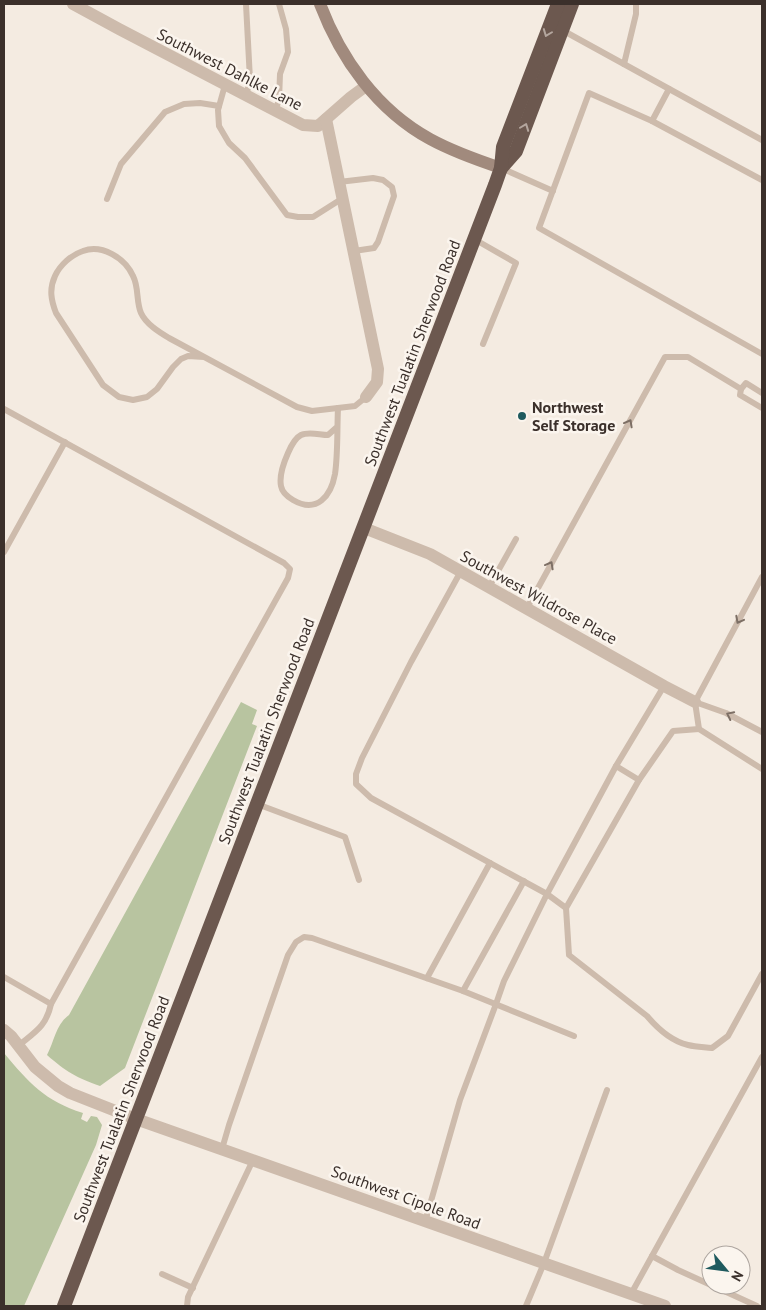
<svg xmlns="http://www.w3.org/2000/svg" width="766" height="1310" font-family="'PT Sans',sans-serif">
  <rect width="100%" height="100%" fill="#f4ebe1"/>
  <g fill="#b8c4a0">
    <path d="M241,702L257,710L252,724L257,726L125,1068L100,1086C77,1078 65,1071 47,1055C54,1042 56,1024 69,1015Z"/>
    <path d="M4,1053C29,1083 45,1101 83,1113L81,1119L87,1122L91,1116L97,1117L102,1125L96,1145L24,1306H4Z"/>
  </g>
  <g fill="none" stroke-linecap="round" stroke-linejoin="round">
    <g stroke="#cdbbac" stroke-width="6">
      <path d="M246,4L250,80L246,96"/>
      <path d="M562,30L762,140"/>
      <path d="M624,64L636,14V4"/>
      <path d="M225,85L218,110L219,126L229,143L245,158L287,215L298,217H313L343,198"/>
      <path d="M669,89L652,121L762,180"/>
      <path d="M275,111L279,100L280,74L288,52L286,29L279,4"/>
      <path d="M652,121L589,93L539,228L762,354"/>
      <path d="M501,168L553,191"/>
      <path d="M339,182L373,178L383,180L392,187L394,196L378,242L374,248L354,251"/>
      <path d="M107,199L121,164L165,112L184,104L200,103L219,106"/>
      <path d="M474,239L516,263L483,344"/>
      <path d="M204,357L188,356L181,359L173,367L157,389L147,397L133,400L119,397L103,385L56,313C51,300 49,289 55,276C60,265 71,255 83,251C102,244 125,258 133,276C139,287 136,302 141,313C146,324 159,332 169,338L297,407L312,411L355,406L366,397"/>
      <path d="M741,389L740,395L762,408"/>
      <path d="M4,409L284,563L290,569L288,578L51,1004C46,1027 35,1032 18,1046"/>
      <path d="M337,427L328,435C320,435 309,431 301,435C295,438 291,446 288,453C284,462 279,476 281,486C282,492 288,497 293,500C317,514 331,496 335,474C338,454 337,429 338,408"/>
      <path d="M4,552L65,442"/>
      <path d="M461,571L411,662L362,758L356,774V784L371,798L547,894L566,908L569,955L647,1016C658,1029 671,1041 688,1045C696,1047 704,1047 712,1048L728,1036L762,974"/>
      <path d="M762,577L695,702L699,729L762,769"/>
      <path d="M489,587L516,539"/>
      <path d="M527,608L665,357H688L741,389L746,383L762,393"/>
      <path d="M695,702L726,713L762,732"/>
      <path d="M616,766L639,780"/>
      <path d="M257,804L345,837L359,880"/>
      <path d="M566,908L639,780L673,731L699,729"/>
      <path d="M4,977L51,1004"/>
      <path d="M427,978L490,863"/>
      <path d="M463,991L524,881"/>
      <path d="M222,1149L229,1125L288,955L296,942L304,937L312,938L463,991L574,1036"/>
      <path d="M425,1222L460,1100L496,1004L504,981L547,894L616,766L664,686"/>
      <path d="M652,1256L678,1270L757,1306"/>
      <path d="M162,1274L193,1288"/>
      <path d="M631,1294L762,1057"/>
      <path d="M187,1306L188,1297L253,1160"/>
      <path d="M526,1306L544,1263L607,1090"/>
    </g>
    <g stroke="#cdbbac" stroke-width="12">
      <path d="M73,4L119,29L303,125L318,126L351,97L366,86"/>
      <path d="M326,119L378,369L377,382L366,397"/>
      <path d="M364,528L430,554L664,686L695,702"/>
      <path d="M4,1030L11,1036L35,1067L58,1086L70,1093L136,1119"/>
    </g>
    <path stroke="#cdbbac" stroke-width="12" d="M136,1119L665,1306"/>
    <path stroke="#a18a7d" stroke-width="12" d="M320,4C341,59 377,110 430,139C452,151 477,160 501,168"/>
    <g stroke="#6c584f" stroke-width="14">
      <path d="M501,168L516,151L572,4"/>
      <path d="M64,1306L495,185L501,168L503,147L558,4"/>
    </g>
  </g>
  <defs><path id="oneway-chevron" d="M-2-3.5L2.5 0L-2 3.5" fill="none" stroke-width="1.6" stroke-linecap="round" stroke-linejoin="round" transform="scale(1.25)"/></defs>
  <g stroke="#b4a69e">
    <use href="#oneway-chevron" transform="translate(547 33) rotate(111)"/>
    <use href="#oneway-chevron" transform="translate(525 127) rotate(-69)"/>
  </g>
  <g stroke="#7d6f65">
    <use href="#oneway-chevron" transform="translate(629 423) rotate(-61)"/>
    <use href="#oneway-chevron" transform="translate(550 565) rotate(-61)"/>
    <use href="#oneway-chevron" transform="translate(739 620) rotate(118)"/>
    <use href="#oneway-chevron" transform="translate(730 715) rotate(-154)"/>
  </g>
  <circle fill="#1f5a5e" stroke="#fbf5ee" stroke-width="2" cx="522" cy="416" r="5"/>
  <g text-anchor="middle" stroke-width="5" stroke-linejoin="round" paint-order="stroke">
    <g font-size="16" fill="#3b302b" stroke="#fbf5ee">
      <text transform="translate(230 69) rotate(27)" y="6">Southwest Dahlke Lane</text>
      <text transform="translate(412 353) rotate(-69)" y="6">Southwest Tualatin Sherwood Road</text>
      <text transform="translate(539 597) rotate(29)" y="6">Southwest Wildrose Place</text>
      <text transform="translate(266 731) rotate(-69)" y="6">Southwest Tualatin Sherwood Road</text>
      <text transform="translate(121 1109) rotate(-69)" y="6">Southwest Tualatin Sherwood Road</text>
      <text transform="translate(406 1197) rotate(20)" y="6">Southwest Cipole Road</text>
    </g>
    <g font-size="16" font-weight="bold" fill="#3b302b" stroke="#fbf5ee" text-anchor="start">
      <text x="532" y="413">Northwest<tspan x="532" dy="18">Self Storage</tspan></text>
    </g>
  </g>
  <rect width="766" height="1310" fill="none" stroke="#3b302b" stroke-width="10"/>
  <g transform="translate(726 1270) rotate(119)"><circle r="24" fill="#fbf5ee" stroke="#aea6a0"/>
  <path d="M0-4L9 19L0 12L-9 19Z" fill="#1f5a5e"/>
  <text y="-8" font-size="14" font-weight="bold" text-anchor="middle" fill="#3b302b">N</text>
  </g>
</svg>
